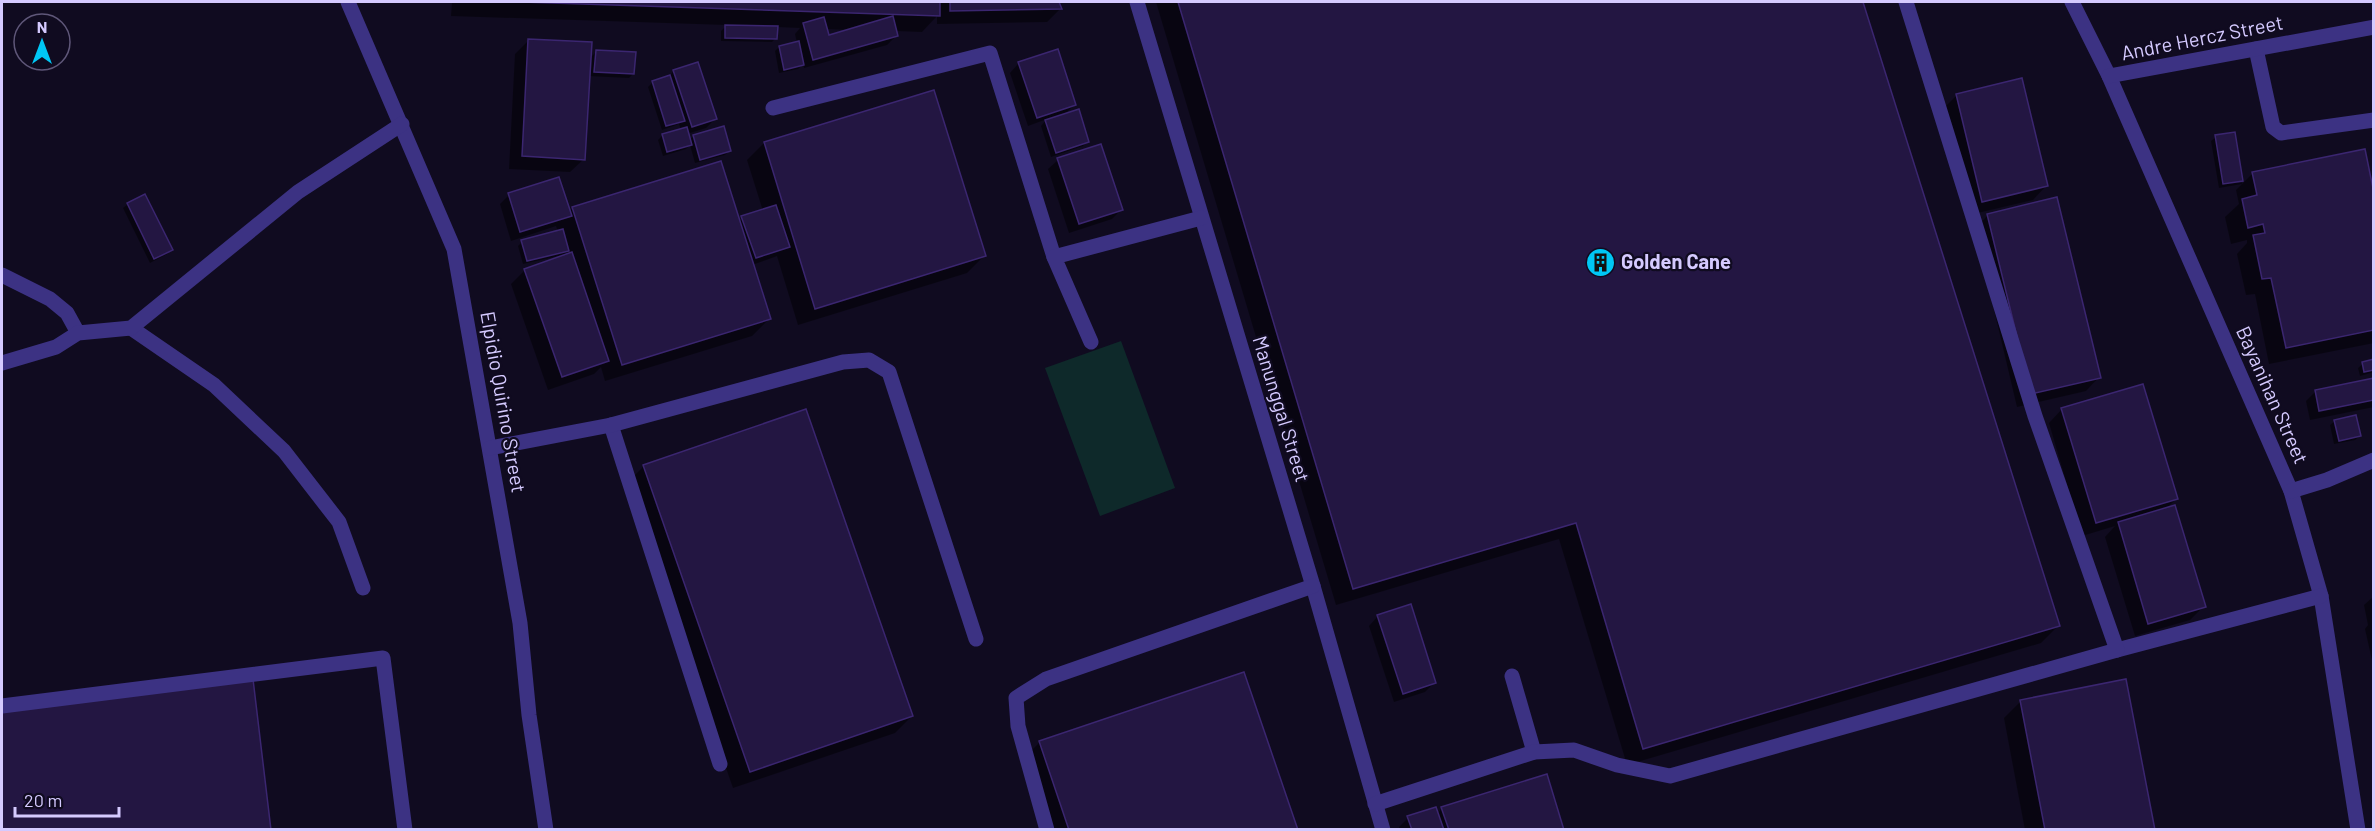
<svg xmlns="http://www.w3.org/2000/svg" width="2375" height="831" font-family="Barlow,sans-serif">
  <rect width="100%" height="100%" fill="#100b20"/>
  <path fill="#0e292a" d="M1121,341L1175,488L1100,516L1045,368Z"/>
  <g fill="#0007" fill-rule="evenodd">
    <path d="M445,2H1057L1060,9L1047,22L937,24V16L922,32L896,31L897,35L887,45L804,68L803,64L798,69L779,73L775,51L779,47L797,43L795,34L800,28L777,27L776,38L772,42L721,41V31L727,25L451,16L452,2ZM825,29L849,30L828,36Z"/>
    <path d="M1156,2H1862L2058,626L2041,643L1627,765L1559,539L1336,605Z"/>
    <path d="M529,40L589,59L596,52L633,74L629,78L588,76L584,159L570,172L509,169L515,54Z"/>
    <path d="M1019,63L1075,104L1063,116L1087,142L1083,146L1051,157L1041,126L1047,119L1028,126L1010,73Z"/>
    <path d="M674,71L716,118L706,128L687,134L689,141L694,136L729,151L725,155L695,163L690,145L686,149L663,156L658,140L663,135L681,130L679,124L662,130L648,87L653,82L667,78Z"/>
    <path d="M1957,95L2046,186L2033,200L1969,215L1943,109Z"/>
    <path d="M2234,134L2242,184L2253,173L2374,201V343L2269,364L2255,294L2246,295L2237,254L2247,243V240L2231,244L2225,217L2239,204L2236,190L2242,184L2219,188L2211,141L2216,137Z"/>
    <path d="M764,143L984,256L967,273L798,325L777,256L752,265L769,319L752,336L605,381L601,367L594,374L548,390L511,284L525,270L563,257V255L523,264L518,246L522,242L558,232L556,226L511,241L500,204L509,195L569,212L573,208L738,221L763,211L747,160Z"/>
    <path d="M1058,160L1121,210L1112,219L1069,233L1048,169Z"/>
    <path d="M128,204L171,250L167,254L150,263L123,208Z"/>
    <path d="M1988,215L2099,377L2086,391L2017,407L1975,229Z"/>
    <path d="M2374,361V372L2360,376L2358,368L2363,364Z"/>
    <path d="M2374,380V407L2310,420L2306,401L2315,392Z"/>
    <path d="M2062,409L2176,499L2166,509L2204,606L2190,620L2135,636L2105,537L2115,526L2082,536L2049,423Z"/>
    <path d="M2335,421L2360,436L2355,440L2334,444L2330,425Z"/>
    <path d="M644,466L912,716L895,733L733,788L627,483Z"/>
    <path d="M2374,596V669L2365,629L2368,625L2364,605Z"/>
    <path d="M1378,616L1435,682L1425,692L1394,702L1369,626Z"/>
    <path d="M2021,701L2154,830H2025L2004,718Z"/>
    <path d="M2,711L269,830H2Z"/>
    <path d="M1040,742L1296,830H1047L1023,759Z"/>
    <path d="M1442,808L1562,830H1400L1399,827L1408,818L1437,814Z"/>
  </g>
  <g fill="#231642" stroke="#3b2670" stroke-width="1.5">
    <path d="M521,2H940V16Z"/>
    <path d="M950,2H1059L1062,9L950,11Z"/>
    <path d="M1178,2H1863L2060,626L1643,749L1576,523L1353,589Z"/>
    <path d="M893,16L898,36L813,60L803,23L824,17L829,35Z"/>
    <path d="M725,25L778,26L777,39L725,38Z"/>
    <path d="M528,39L592,42L585,160L522,156Z"/>
    <path d="M799,41L804,65L784,70L779,46Z"/>
    <path d="M1058,49L1076,105L1037,118L1018,62Z"/>
    <path d="M596,50L636,52L634,74L594,72Z"/>
    <path d="M698,62L717,119L692,127L673,70Z"/>
    <path d="M670,75L685,121L666,126L652,81Z"/>
    <path d="M2022,78L2048,186L1982,202L1956,94Z"/>
    <path d="M934,90L986,256L815,309L764,142Z"/>
    <path d="M1079,109L1089,142L1056,153L1045,120Z"/>
    <path d="M724,126L731,151L700,160L693,135Z"/>
    <path d="M687,127L692,145L667,152L662,134Z"/>
    <path d="M2235,132L2243,181L2223,184L2215,135Z"/>
    <path d="M1101,144L1123,210L1079,224L1057,158Z"/>
    <path d="M2365,149L2374,193V330L2286,348L2271,278L2262,279L2253,235L2265,233L2263,224L2248,228L2242,199L2257,195L2252,172Z"/>
    <path d="M721,161L771,319L622,365L572,207Z"/>
    <path d="M559,177L572,216L520,232L508,193Z"/>
    <path d="M145,194L173,250L154,259L127,203Z"/>
    <path d="M2057,197L2101,378L2031,394L1987,214Z"/>
    <path d="M776,205L790,247L756,258L741,216Z"/>
    <path d="M563,229L569,251L527,261L521,240Z"/>
    <path d="M572,252L609,361L562,377L524,269Z"/>
    <path d="M2374,359V370L2364,372L2362,362Z"/>
    <path d="M2374,378V400L2319,411L2315,390Z"/>
    <path d="M2143,384L2178,499L2096,523L2061,408Z"/>
    <path d="M806,409L913,716L750,772L643,465Z"/>
    <path d="M2356,415L2361,436L2339,441L2334,420Z"/>
    <path d="M2175,505L2206,607L2148,624L2118,522Z"/>
    <path d="M1411,604L1436,683L1403,694L1377,615Z"/>
    <path d="M1244,672L1298,830H1069L1039,741Z"/>
    <path d="M253,679L271,830H2V710Z"/>
    <path d="M2126,679L2155,830H2045L2020,700Z"/>
    <path d="M1547,774L1564,830H1449L1441,807Z"/>
    <path d="M1436,807L1444,830H1412L1407,816Z"/>
  </g>
  <g fill="none" stroke-linecap="round" stroke-linejoin="round">
    <g stroke="#3c3283" stroke-width="15">
      <path d="M348,2L454,249L520,623L529,715L546,830"/>
      <path d="M1137,2L1313,586L1383,830"/>
      <path d="M2072,2L2109,76L2291,491L2321,596L2358,830"/>
      <path d="M2256,49L2273,127L2281,133L2374,120"/>
      <path d="M2109,76L2374,27"/>
      <path d="M773,108L990,53L1054,257"/>
      <path d="M2,275L50,299L67,313L78,333"/>
      <path d="M131,328L214,385L284,451L339,522L363,588"/>
      <path d="M1091,342L1054,257L1201,218"/>
      <path d="M2,363L56,347L78,333L131,328L298,192L402,124"/>
      <path d="M611,425L720,764"/>
      <path d="M490,448L611,425L843,362L869,360L889,372L976,639"/>
      <path d="M2291,491L2327,480L2374,460"/>
      <path d="M2117,650L2321,596"/>
      <path d="M1512,676L1534,752"/>
      <path d="M2,706L383,658L405,830"/>
      <path d="M1375,804L1534,752L1574,750L1617,765L1670,776L2117,650L2035,416L1906,2"/>
      <path d="M1047,830L1018,726L1016,698L1046,679L1313,586"/>
    </g>
  </g>
  <defs>
    <symbol id="building-disc" viewBox="-11 -11 22 22"><circle r="9.5" fill="#00c7f5" stroke="#100b20"/><path d="M-4-6H4V6H1V3H-1V6H-4ZM-2.5-4.3h1.7v1.8h-1.7ZM.8-4.3h1.7v1.8H.8ZM-2.5-1h1.7V.8h-1.7ZM.8-1h1.7V.8H.8Z" fill="#111"/></symbol>
  </defs>
  <g fill-rule="evenodd">
    <use href="#building-disc" x="1584" y="246" width="33" height="33"/>
  </g>
  <g text-anchor="middle" stroke-width="4.5" stroke-linejoin="round" paint-order="stroke">
    <g font-size="20" fill="#d5caff" stroke="#100b20">
      <text transform="translate(2202 38) rotate(-11)" y="7">Andre Hercz Street</text>
      <text transform="translate(2272 395) rotate(66)" y="7">Bayanihan Street</text>
      <text transform="translate(503 402) rotate(80)" y="7">Elpidio Quirino Street</text>
      <text transform="translate(1281 409) rotate(73)" y="7">Manunggal Street</text>
    </g>
    <g font-size="20" font-weight="bold" fill="#d5caff" stroke="#100b20" text-anchor="start">
      <text x="1621" y="269">Golden Cane</text>
    </g>
  </g>
  <rect width="2375" height="831" fill="none" stroke="#d5caff" stroke-width="6"/>
  <g transform="translate(42 42)"><circle r="28" fill="#100b20" stroke="#5f5779" stroke-width="1.5"/>
  <path d="M0-4.5L10 22L0 15L-10 22Z" fill="#00c7f5"/>
  <text y="-9" font-size="16" font-weight="bold" text-anchor="middle" fill="#d5caff">N</text>
  </g>
  <path d="M15 807v9h104v-9" fill="none" stroke="#d5caff" stroke-width="3"/>
  <text x="24" y="807" font-size="18" fill="#d5caff" stroke="#100b20" stroke-width="4.5" paint-order="stroke">20 m</text>
</svg>
